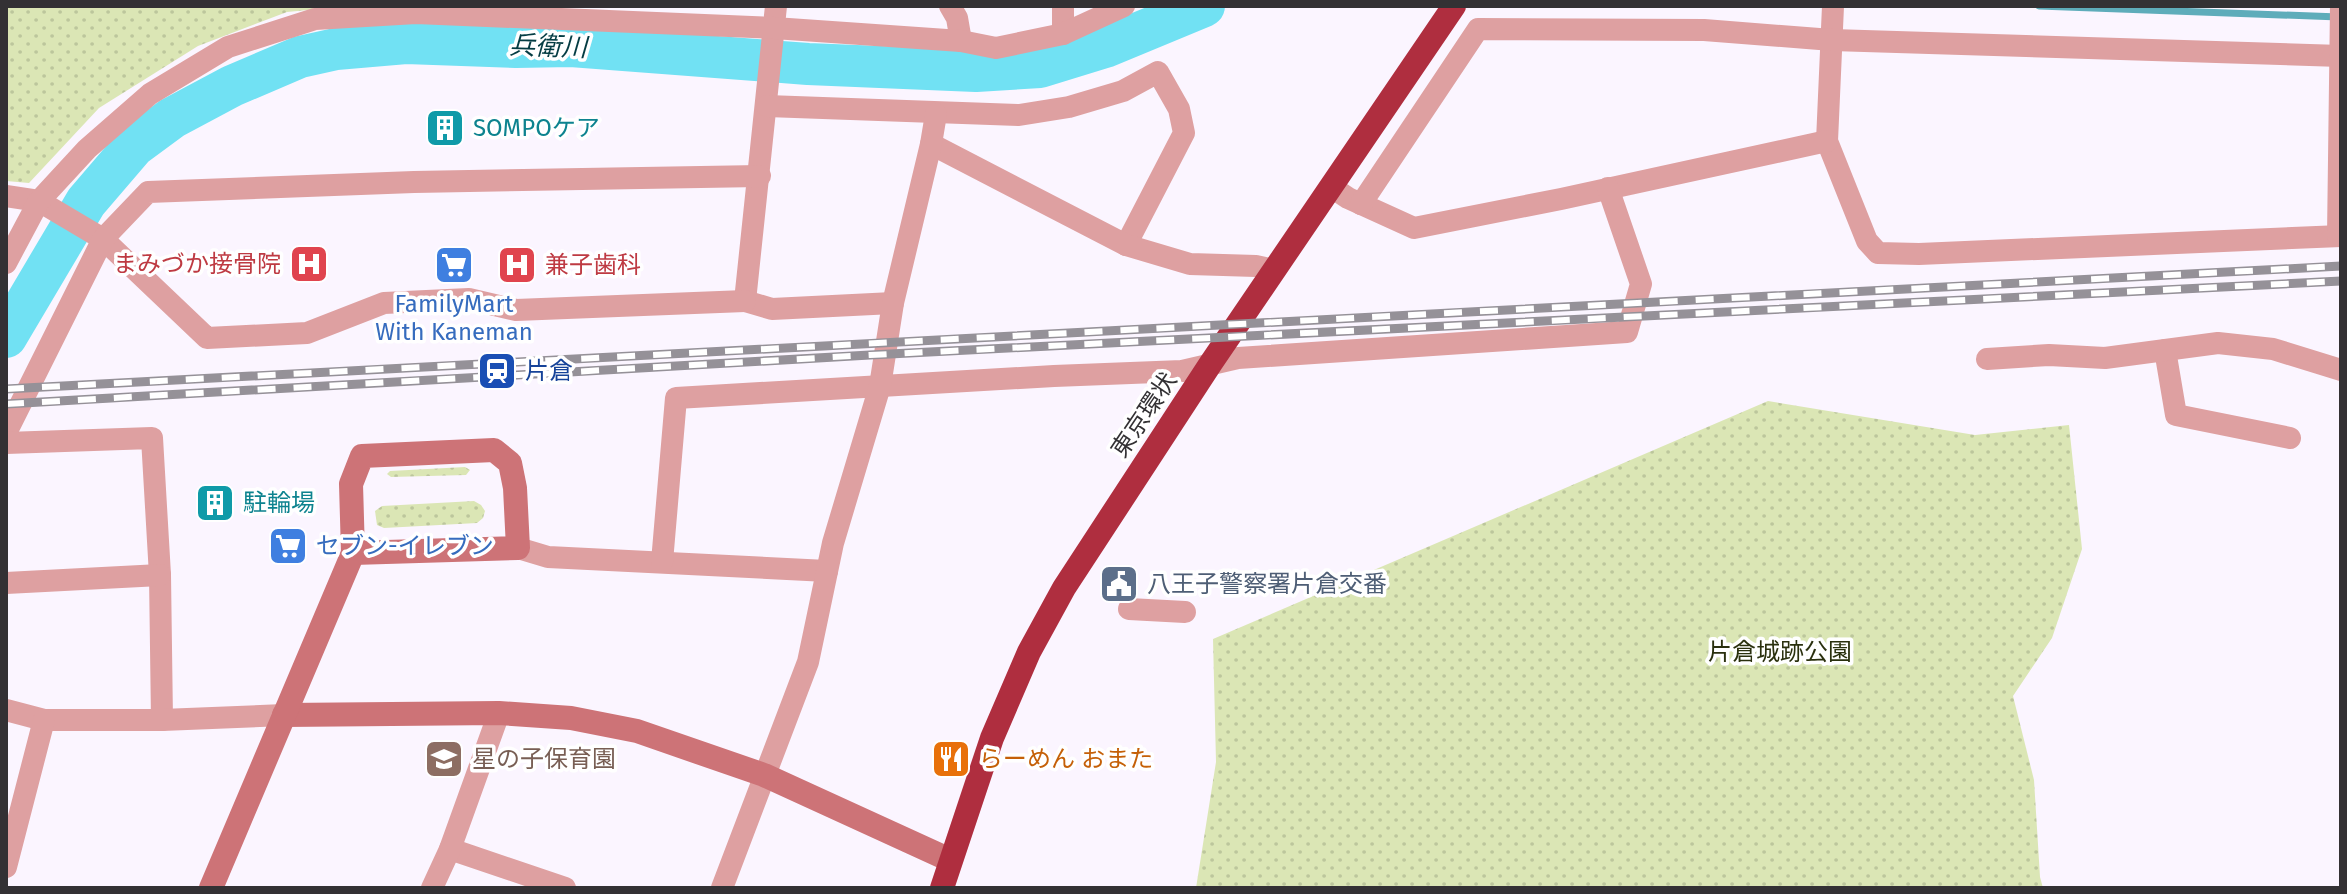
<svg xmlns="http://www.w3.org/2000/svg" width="2347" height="894" font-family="'Fira Sans','Noto Sans JP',sans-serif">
  <defs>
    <pattern id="grass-dots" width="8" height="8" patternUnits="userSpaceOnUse" patternTransform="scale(2)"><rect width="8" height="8" fill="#dbe6b5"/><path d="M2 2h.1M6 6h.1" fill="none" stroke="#bcc69c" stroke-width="1.8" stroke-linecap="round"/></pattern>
  </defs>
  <rect width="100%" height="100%" fill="#fbf5ff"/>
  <g fill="url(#grass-dots)">
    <path d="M6,6H350L287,12L198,46L99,108L29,183L6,181Z"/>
    <path d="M1768,401L1975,435L2069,425L2082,549L2052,638L2013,696L2034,780L2040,877L2043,888H1196L1216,762L1213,639Z"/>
    <path d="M465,467L470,470L466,475L391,477L387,474L390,471Z"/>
    <path d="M474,501L481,505L485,511L483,518L477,523L384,528L377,525L375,511L382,506Z"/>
  </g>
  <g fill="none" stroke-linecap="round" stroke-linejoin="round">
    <path stroke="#5eacba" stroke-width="7" d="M2039,6L2339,17"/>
    <path stroke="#71e1f3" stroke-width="42" d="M6,337L86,202L134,146L172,118L232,86L300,57L336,49L406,43L516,47L571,46L808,64L976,71L1040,67L1105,47L1204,6"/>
    <g stroke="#dea0a1" stroke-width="22">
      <path d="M776,6L745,301L772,309L893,303"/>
      <path d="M950,6L957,18L961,41"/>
      <path d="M1833,6L1827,141L1867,241L1878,253L1919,254L2341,236"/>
      <path d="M1063,34V6"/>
      <path d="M767,106L1019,115L1069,107L1123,91L1158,72L1179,109L1184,133L1126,245"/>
      <path d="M931,144L1126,245L1190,264L1256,266L1275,270"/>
      <path d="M1333,188L1348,198L1414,228L1561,199L1827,141"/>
      <path d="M6,196L39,201L103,239L207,338L307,333L384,303L469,299L516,310L745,301"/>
      <path d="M1361,204L1478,29L1704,30L1832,40L2341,56"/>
      <path d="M2338,236L2341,6"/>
      <path d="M6,263L39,201L87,149L150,94L228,47L315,19L416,13L774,28L961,41L996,48L1063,34L1124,6"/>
      <path d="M2165,350L2176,415L2290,438"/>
      <path d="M1987,359L2049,355L2105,358L2218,343L2273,349L2341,370"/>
      <path d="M6,433L103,239L148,192L414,182L760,176"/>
      <path d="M6,443L152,438L160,575L162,720"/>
      <path d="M518,548L548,557L827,571"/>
      <path d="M662,562L676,398L1054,376L1182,371L1238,358L1627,332L1641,284L1608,188"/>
      <path d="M6,583L160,575"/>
      <path d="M1129,609L1185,612"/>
      <path d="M6,710L44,720H162L284,715"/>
      <path d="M450,849L565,888"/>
      <path d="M6,867L44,720"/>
      <path d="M432,888L450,849L499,713"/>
      <path d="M722,888L808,662L833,543L880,386L893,303L931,144L936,114"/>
    </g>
    <g stroke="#cd7377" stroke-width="24">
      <path d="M494,450L510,463L515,488L518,548L353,553L351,484L362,456Z"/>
      <path d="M284,715L499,713L571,718L637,731L764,775L950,860"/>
      <path d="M211,888L353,553"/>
    </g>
    <path stroke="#af2e3f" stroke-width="24" d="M942,888L992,738L1029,652L1064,588L1211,363L1454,6"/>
    <defs>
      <g id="rail">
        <path d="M6,389L2341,266"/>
        <path d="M6,404L870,355L2341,281"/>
      </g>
    </defs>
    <use href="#rail" stroke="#959198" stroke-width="9"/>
    <use href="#rail" stroke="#fff" stroke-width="6" stroke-dasharray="18" stroke-linecap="butt"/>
  </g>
  <defs>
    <symbol id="building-square" viewBox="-11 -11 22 22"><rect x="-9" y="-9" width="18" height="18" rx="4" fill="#0f9aa8" stroke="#fff"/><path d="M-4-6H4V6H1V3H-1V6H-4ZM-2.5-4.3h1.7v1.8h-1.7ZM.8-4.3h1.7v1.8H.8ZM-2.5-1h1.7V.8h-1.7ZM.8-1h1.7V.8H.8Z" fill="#fff"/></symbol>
    <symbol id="hospital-square" viewBox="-11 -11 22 22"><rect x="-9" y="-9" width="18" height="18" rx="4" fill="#e0444e" stroke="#fff"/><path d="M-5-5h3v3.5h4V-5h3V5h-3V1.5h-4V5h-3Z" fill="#fff"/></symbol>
    <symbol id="supermarket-square" viewBox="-11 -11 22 22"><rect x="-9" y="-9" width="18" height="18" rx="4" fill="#3f7fe0" stroke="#fff"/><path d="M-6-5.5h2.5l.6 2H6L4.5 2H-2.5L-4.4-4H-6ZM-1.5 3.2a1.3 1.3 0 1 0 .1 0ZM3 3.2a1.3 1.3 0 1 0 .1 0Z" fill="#fff"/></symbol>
    <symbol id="station-square" viewBox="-11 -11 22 22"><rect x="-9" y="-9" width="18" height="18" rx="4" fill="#1a4fb4" stroke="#fff"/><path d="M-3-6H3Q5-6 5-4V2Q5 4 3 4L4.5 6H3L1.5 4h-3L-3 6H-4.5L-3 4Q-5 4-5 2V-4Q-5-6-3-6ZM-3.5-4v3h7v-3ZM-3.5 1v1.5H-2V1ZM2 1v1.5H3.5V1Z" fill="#fff"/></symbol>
    <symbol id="civic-square" viewBox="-11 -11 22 22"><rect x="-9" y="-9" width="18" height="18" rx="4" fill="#5c6f8a" stroke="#fff"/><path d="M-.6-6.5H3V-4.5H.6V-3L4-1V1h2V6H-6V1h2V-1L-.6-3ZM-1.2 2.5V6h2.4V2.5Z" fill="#fff"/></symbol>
    <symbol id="school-square" viewBox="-11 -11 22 22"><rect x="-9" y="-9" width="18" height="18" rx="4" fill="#8d6e63" stroke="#fff"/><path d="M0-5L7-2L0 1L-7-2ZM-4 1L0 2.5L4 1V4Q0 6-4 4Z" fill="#fff"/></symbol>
    <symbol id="restaurant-square" viewBox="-11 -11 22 22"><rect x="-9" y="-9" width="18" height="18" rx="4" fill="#e8710a" stroke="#fff"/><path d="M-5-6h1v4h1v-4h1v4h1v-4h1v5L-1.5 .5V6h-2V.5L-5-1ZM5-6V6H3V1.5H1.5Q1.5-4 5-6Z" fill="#fff"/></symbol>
  </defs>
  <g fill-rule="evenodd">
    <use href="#building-square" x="423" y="106" width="44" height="44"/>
    <use href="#hospital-square" x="287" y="242" width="44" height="44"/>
    <use href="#supermarket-square" x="432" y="243" width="44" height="44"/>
    <use href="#hospital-square" x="495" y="243" width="44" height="44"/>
    <use href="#station-square" x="475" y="349" width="44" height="44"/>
    <use href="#building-square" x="193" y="481" width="44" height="44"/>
    <use href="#supermarket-square" x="266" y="524" width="44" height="44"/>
    <use href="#civic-square" x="1097" y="562" width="44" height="44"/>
    <use href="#school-square" x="422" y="737" width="44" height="44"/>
    <use href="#restaurant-square" x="929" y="737" width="44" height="44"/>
  </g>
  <g text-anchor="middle" stroke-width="7" stroke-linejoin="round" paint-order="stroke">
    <g font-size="24" fill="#0d838f" stroke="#fff" text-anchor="start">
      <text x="473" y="136">SOMPOケア</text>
      <text x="243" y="511">駐輪場</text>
    </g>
    <g font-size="24" fill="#be3a42" stroke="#fff" text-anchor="end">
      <text x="281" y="272">まみづか接骨院</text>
      <text x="545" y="273" text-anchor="start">兼子歯科</text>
    </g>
    <g font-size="24" fill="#366cbe" stroke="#fff">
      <text x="454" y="312">FamilyMart<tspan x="454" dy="28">With Kaneman</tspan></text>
      <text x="316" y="554" text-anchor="start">セブン-イレブン</text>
    </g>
    <g font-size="24" fill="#164399" stroke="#fff" text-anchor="start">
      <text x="525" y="379">片倉</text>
    </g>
    <g font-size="24" fill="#333134" stroke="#fff">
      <text transform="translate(1144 415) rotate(-56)" y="8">東京環状</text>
    </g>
    <g font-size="24" fill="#4e5e75" stroke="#fff" text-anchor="start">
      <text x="1147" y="592">八王子警察署片倉交番</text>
    </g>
    <g font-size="24" fill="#2a300e" stroke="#fff">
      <text x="1780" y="660">片倉城跡公園</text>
    </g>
    <g font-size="24" fill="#785e54" stroke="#fff" text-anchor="start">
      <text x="472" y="767">星の子保育園</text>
    </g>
    <g font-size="24" fill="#c56008" stroke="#fff" text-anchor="start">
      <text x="979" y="767">らーめん おまた</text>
    </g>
    <g font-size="26" font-style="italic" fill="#043c43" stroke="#fff">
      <text transform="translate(548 46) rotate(2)" y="9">兵衛川</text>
    </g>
  </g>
  <rect width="2347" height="894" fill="none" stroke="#333134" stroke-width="16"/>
</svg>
